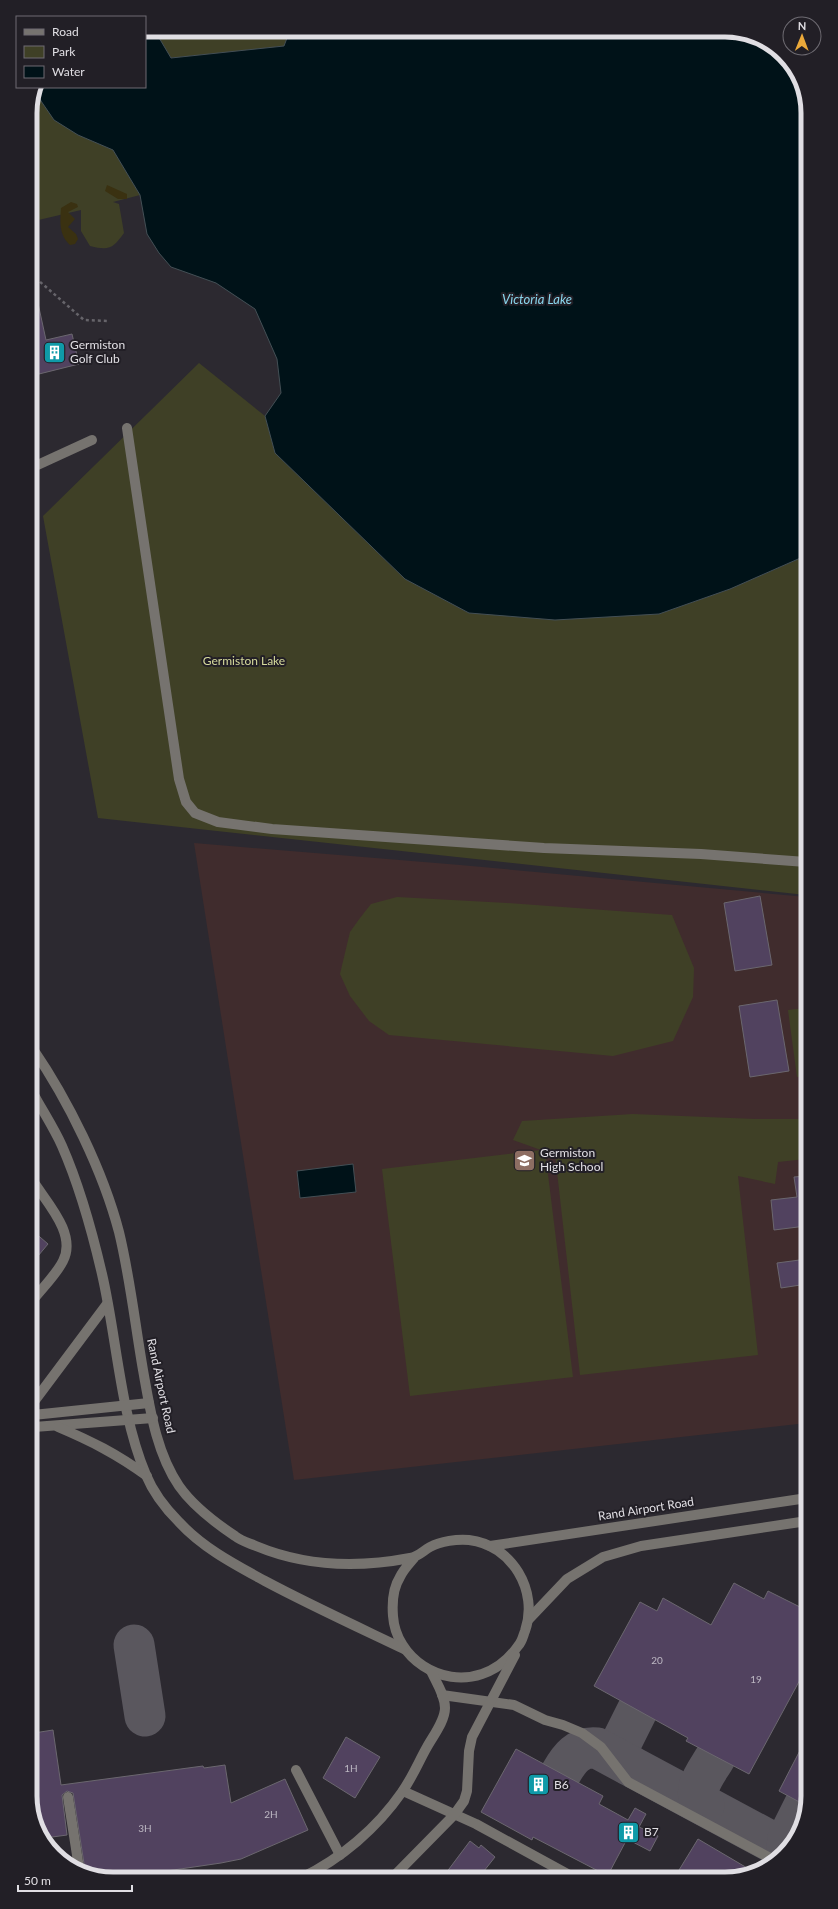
<svg xmlns="http://www.w3.org/2000/svg" width="838" height="1909" font-family="Lato,sans-serif">
  <rect width="100%" height="100%" fill="#2c2930"/>
  <path fill="#402c2d" d="M194,843L460,865L806,897L807,1423L294,1480Z"/>
  <g fill="#3f4026">
    <path d="M157,30H290L284,46L171,58L158,36Z"/>
    <path d="M36,87L41,101L78,135L113,149L140,195L113,202L119,204L124,233C113,248 110,251 90,246L81,231V210L30,222V108Z"/>
    <path d="M199,363L265,416L275,453L405,579L469,613L659,614L730,589L805,556L806,895L98,818L43,516Z"/>
    <path d="M397,897L507,903L672,915L694,968L693,997L673,1041L613,1056L389,1035L369,1021L350,996L340,974L350,932L360,918L371,904Z"/>
    <path d="M806,1008V1076L797,1077L788,1010Z"/>
    <path d="M633,1114L755,1119H806V1159L778,1162L775,1184L738,1176L758,1355L580,1375L555,1154L545,1150L573,1377L410,1396L382,1169L541,1150L513,1140L522,1121Z"/>
  </g>
  <g fill="#3a3111">
    <path d="M107,185L127,194V199H118L105,191Z"/>
    <path d="M71,202L77,204L78,207L68,212L75,219L68,227L76,234L78,239L75,244L70,245C59,235 60,222 61,208Z"/>
  </g>
  <g fill="#001218" stroke="#434f55">
    <path d="M145,30H157L158,36L171,58L284,46L290,30H730L776,47L803,86L805,556L730,589L659,614L555,620L469,613L405,579L275,453L265,416L281,393L277,359L255,309L216,283L171,267L159,253L147,234L140,195L113,150L78,135L54,120L41,101L36,87H145Z"/>
    <path d="M353,1164L356,1192L300,1198L297,1171Z"/>
  </g>
  <g fill="none" stroke-linecap="round" stroke-linejoin="round">
    <g stroke="#5a575e" stroke-width="41">
      <path d="M134,1645L145,1716"/>
      <path d="M629,1765L620,1757L618,1749L637,1711"/>
      <path d="M561,1773C569,1759 578,1746 597,1748L785,1849"/>
      <path d="M704,1805C689,1791 708,1771 716,1756"/>
      <path d="M787,1847L788,1838L805,1804"/>
    </g>
  </g>
  <g fill="#51425f" stroke="#6b676f">
    <path d="M36,294L46,340L72,334L79,364L31,376V295Z"/>
    <path d="M760,896L772,965L735,971L724,903Z"/>
    <path d="M777,1000L789,1071L750,1077L739,1006Z"/>
    <path d="M806,1176V1226L774,1230L771,1200L797,1197L794,1177Z"/>
    <path d="M33,1231L48,1244L33,1262Z"/>
    <path d="M807,1259V1284L781,1288L777,1263Z"/>
    <path d="M734,1583L764,1599L768,1591L808,1611V1665L749,1774L686,1741L688,1738L594,1686L640,1602L657,1611L663,1598L711,1625Z"/>
    <path d="M53,1730L61,1785L203,1766L204,1768L225,1765L231,1803L285,1779L308,1830L241,1859L221,1863L112,1879L85,1870L73,1793L67,1791L62,1795L67,1835L45,1838L34,1823V1733Z"/>
    <path d="M808,1735V1796L805,1805L779,1791Z"/>
    <path d="M346,1737L380,1757L355,1798L323,1778Z"/>
    <path d="M516,1749L603,1796L599,1804L628,1820L635,1808L646,1814L639,1827L658,1836L650,1851L627,1839L608,1875H606L533,1837L532,1840L481,1812Z"/>
    <path d="M698,1839L754,1872L752,1874L676,1875Z"/>
    <path d="M470,1841L479,1848L481,1845L495,1857L480,1876L443,1877Z"/>
  </g>
  <g fill="none" stroke-linecap="round" stroke-linejoin="round">
    <path stroke="#66646a" stroke-width="2.5" stroke-dasharray="3 3" stroke-linecap="butt" d="M31,274L84,320L108,321"/>
    <g stroke="#76736f" stroke-width="10">
      <path d="M127,428L179,779L186,802L195,813L218,822L272,829L544,848L701,854L806,862"/>
      <path d="M31,468L92,440"/>
      <path d="M33,1049C68,1100 103,1171 119,1232C130,1277 135,1324 143,1370C150,1409 156,1452 179,1486C193,1506 214,1522 235,1536C241,1541 249,1543 256,1546C304,1566 358,1568 410,1558C418,1557 423,1551 430,1547C441,1541 457,1539 469,1540C512,1545 539,1591 525,1631C523,1636 522,1642 518,1646C509,1659 497,1669 482,1674C441,1688 396,1658 393,1616C392,1603 393,1588 400,1577C403,1570 409,1564 414,1558"/>
      <path d="M33,1093C42,1110 54,1128 62,1146C80,1187 92,1231 102,1274C117,1339 120,1413 146,1475C153,1492 166,1509 179,1522C203,1548 234,1564 265,1581C310,1605 358,1627 404,1649"/>
      <path d="M33,1181C47,1203 77,1234 63,1261C56,1275 43,1287 33,1300"/>
      <path d="M33,1403L107,1304"/>
      <path d="M33,1415L149,1403"/>
      <path d="M34,1427L153,1418"/>
      <path d="M58,1427C91,1441 117,1454 147,1476"/>
      <path d="M490,1546L807,1498"/>
      <path d="M529,1619L567,1579L603,1557L641,1546L807,1521"/>
      <path d="M442,1695L514,1705L545,1720L563,1725L582,1733L601,1747L628,1782L772,1859"/>
      <path d="M296,1770L340,1855"/>
      <path d="M403,1791L476,1824L571,1876"/>
      <path d="M68,1797L79,1868"/>
      <path d="M393,1877L454,1815L464,1801L467,1791L469,1751L472,1737L515,1655"/>
      <path d="M301,1878C341,1859 377,1828 402,1792C412,1778 419,1761 427,1747C433,1736 445,1721 445,1708C445,1695 436,1682 431,1671"/>
    </g>
  </g>
  <defs>
    <symbol id="building-square" viewBox="-11 -11 22 22"><rect x="-9" y="-9" width="18" height="18" rx="4" fill="#0f9aa8" stroke="#221f26"/><path d="M-4-6H4V6H1V3H-1V6H-4ZM-2.5-4.3h1.7v1.8h-1.7ZM.8-4.3h1.7v1.8H.8ZM-2.5-1h1.7V.8h-1.7ZM.8-1h1.7V.8H.8Z" fill="#fff"/></symbol>
    <symbol id="school-square" viewBox="-11 -11 22 22"><rect x="-9" y="-9" width="18" height="18" rx="4" fill="#8d6e63" stroke="#221f26"/><path d="M0-5L7-2L0 1L-7-2ZM-4 1L0 2.5L4 1V4Q0 6-4 4Z" fill="#fff"/></symbol>
  </defs>
  <g fill-rule="evenodd">
    <use href="#building-square" x="42" y="340" width="25" height="25"/>
    <use href="#school-square" x="512" y="1148" width="25" height="25"/>
    <use href="#building-square" x="526" y="1772" width="25" height="25"/>
    <use href="#building-square" x="616" y="1820" width="25" height="25"/>
  </g>
  <g text-anchor="middle" stroke-width="4" stroke-linejoin="round" paint-order="stroke">
    <g font-size="10" fill="#bcb7c2">
      <text x="657" y="1664">20</text>
      <text x="756" y="1683">19</text>
      <text x="351" y="1772">1H</text>
      <text x="271" y="1818">2H</text>
      <text x="145" y="1832">3H</text>
    </g>
    <g font-size="12" fill="#e0dee3" stroke="#221f26" text-anchor="start">
      <text x="70" y="349">Germiston<tspan x="70" dy="14">Golf Club</tspan></text>
      <text x="540" y="1157">Germiston<tspan x="540" dy="14">High School</tspan></text>
      <text x="554" y="1789">B6</text>
      <text x="644" y="1836">B7</text>
    </g>
    <g font-size="12" fill="#d6da9c" stroke="#221f26">
      <text x="244" y="665">Germiston Lake</text>
    </g>
    <g font-size="12" fill="#e0dee3" stroke="#221f26">
      <text transform="translate(161 1386) rotate(78)" y="4">Rand Airport Road</text>
      <text transform="translate(646 1509) rotate(-9)" y="4">Rand Airport Road</text>
    </g>
    <g font-size="13" font-style="italic" fill="#89d5ec" stroke="#221f26">
      <text x="537" y="304">Victoria Lake</text>
    </g>
  </g>
  <path d="M0 0H838V1909H0ZM113 37H725A76 76 0 0 1 801 113V1796A76 76 0 0 1 725 1872H113A76 76 0 0 1 37 1796V113A76 76 0 0 1 113 37Z" fill="#221f26" fill-rule="evenodd"/>
  <path fill="none" stroke="#e0dee3" stroke-width="5" d="M113 37H725A76 76 0 0 1 801 113V1796A76 76 0 0 1 725 1872H113A76 76 0 0 1 37 1796V113A76 76 0 0 1 113 37Z"/>
  <rect x="16" y="16" width="130" height="72" fill="#221f26" stroke="#6e6b72"/>
  <rect x="24" y="29" width="20" height="6" fill="#76736f" stroke="#6e6b72"/>
  <text x="52" y="36" font-size="12" fill="#e0dee3">Road</text>
  <rect x="24" y="46" width="20" height="12" fill="#3f4026" stroke="#6e6b72"/>
  <text x="52" y="56" font-size="12" fill="#e0dee3">Park</text>
  <rect x="24" y="66" width="20" height="12" fill="#001218" stroke="#6e6b72"/>
  <text x="52" y="76" font-size="12" fill="#e0dee3">Water</text>
  <g transform="translate(802 36) rotate(1)"><circle r="19" fill="#221f26" stroke="#6e6b72"/>
  <path d="M0-3L7 15L0 10L-7 15Z" fill="#eba93a"/>
  <text y="-6" font-size="11" font-weight="bold" text-anchor="middle" fill="#e0dee3">N</text>
  </g>
  <path d="M18 1885v6h114v-6" fill="none" stroke="#e0dee3" stroke-width="2"/>
  <text x="24" y="1885" font-size="12" fill="#e0dee3" stroke="#221f26" stroke-width="3" paint-order="stroke">50 m</text>
</svg>
